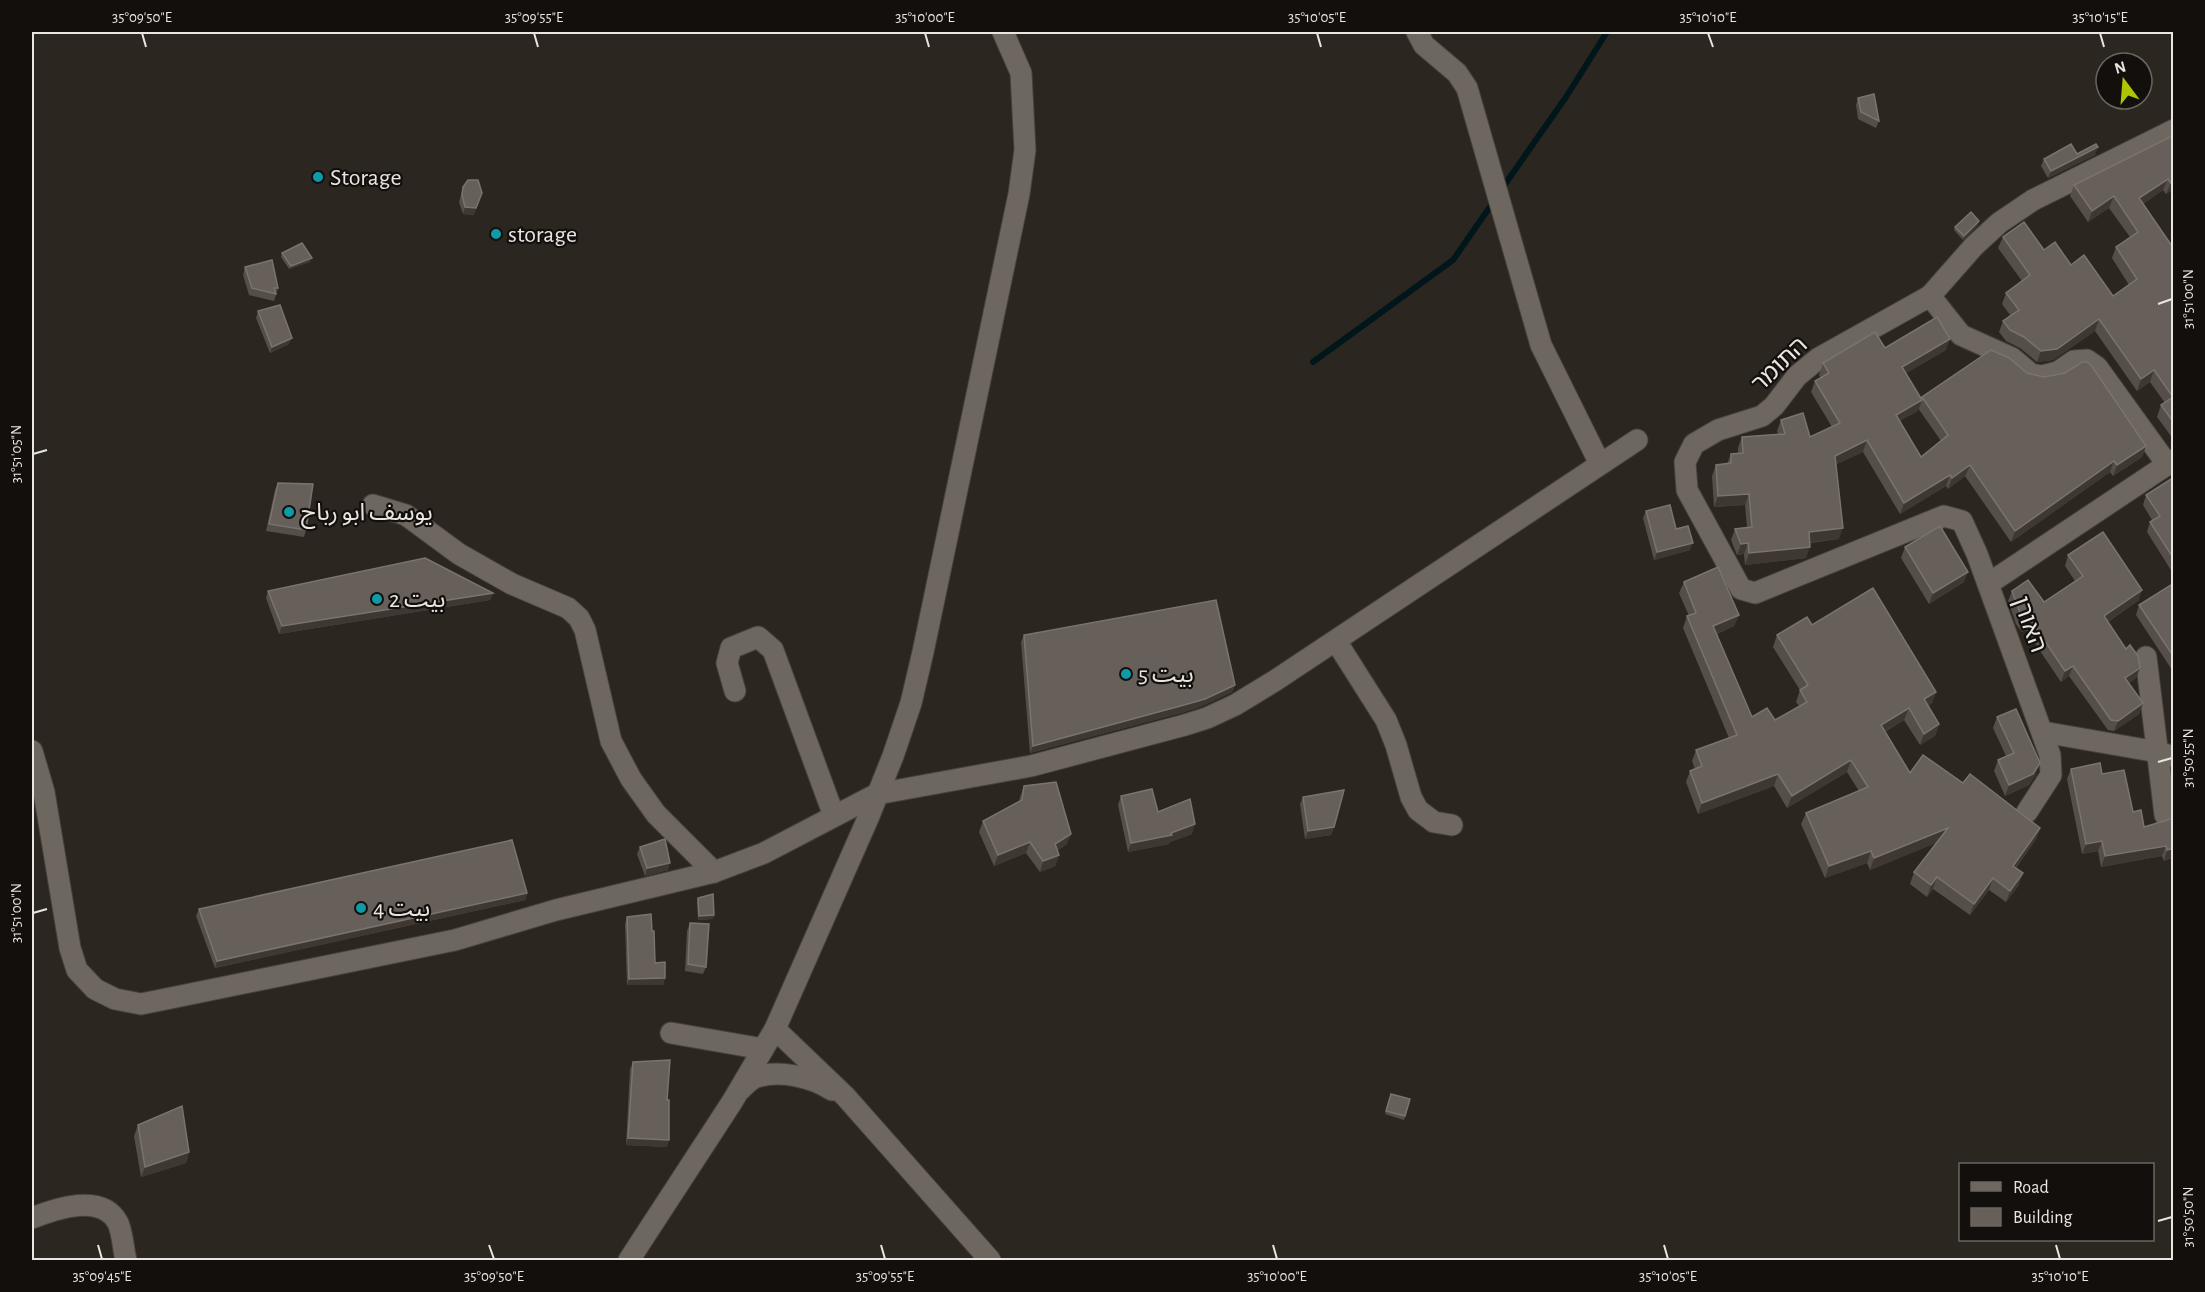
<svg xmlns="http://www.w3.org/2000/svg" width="2205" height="1292" font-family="'Alegreya Sans','Noto Sans Arabic','Noto Sans Hebrew',sans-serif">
  <rect width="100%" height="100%" fill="#2c2620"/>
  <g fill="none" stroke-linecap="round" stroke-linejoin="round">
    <g stroke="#00161b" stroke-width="6">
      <path d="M1501,190L1566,97L1607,32"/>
      <path d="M1313,362L1453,260L1494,201"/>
    </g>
    <defs>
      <g id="minor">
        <path d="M1417,32L1424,45L1457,73L1467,88L1541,345L1600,464"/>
        <path d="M1930,296L1974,246L1999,223L2033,200L2174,130"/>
        <path d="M373,505L406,515L459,554L512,584L568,608L579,618L585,630L611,741L631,779L656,814L714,872"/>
        <path d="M1988,584L1977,554L1962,521L1944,516L1755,593L1741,589L1687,490L1685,462L1694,444L1718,430L1762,416L1774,406L1797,376L1819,358L1930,296L1961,335L2012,358L2031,374L2042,376L2058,372L2074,361L2087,360L2097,367L2167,464"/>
        <path d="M1336,641L1386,720L1396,745L1411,797L1418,810L1434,822L1452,825"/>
        <path d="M2146,657L2165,815"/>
        <path d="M735,691L727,663L731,648L758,637L773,650L834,816"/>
        <path d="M2043,732L2158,752L2174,757"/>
        <path d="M32,751L44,792L70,948L77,970L95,989L115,999L141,1004L161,1000L455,940L556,910L714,872L764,853L877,794L1031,766L1185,725L1207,718L1235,705L1276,680L1637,440"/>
        <path d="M2027,812L2051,775L2050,755L1988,584L2174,460"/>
        <path d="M775,1029L845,1096L990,1260"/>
        <path d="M671,1033L763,1049"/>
        <path d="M740,1090C744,1086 749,1081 754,1078C778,1069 812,1077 832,1090"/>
        <path d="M32,1218C55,1209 102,1192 118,1223C123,1234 123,1249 126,1260"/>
        <path d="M629,1260L732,1102L775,1029L869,816L893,756L911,703L923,652L1019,194L1025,150L1021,73L1003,32"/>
      </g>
    </defs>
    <use href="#minor" stroke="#47423e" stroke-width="23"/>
    <use href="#minor" stroke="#6e6760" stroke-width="21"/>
  </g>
  <g fill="#564f49" fill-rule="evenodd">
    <path d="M1858,98L1879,121L1876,128L1858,119L1856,105Z"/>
    <path d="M2174,135V189L2166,194L2163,190L2143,204L2174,249V434L2171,436L2157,417L2161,405L2165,403L2150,382L2137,391L2095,331L2053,360L2037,362L2020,348L2006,341L1999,332L2003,321L2010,315L2002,304L2006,293L2022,281L1998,248L2003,237L2044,250L2071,265L2113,296L2129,285L2112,258L2116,247L2130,237L2109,208L2088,222L2070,196L2074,185Z"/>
    <path d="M2077,154L2095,155L2048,178L2041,166L2044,159Z"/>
    <path d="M463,187L474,215L463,214L459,202Z"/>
    <path d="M1978,225L1963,240L1954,230L1955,227Z"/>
    <path d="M282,253L310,262L289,269L281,257Z"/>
    <path d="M245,267L278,288L274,301L249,295L243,275Z"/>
    <path d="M258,311L289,344L270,353L256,318Z"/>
    <path d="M1885,348L1946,350L1906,373L1921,399L1922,397L2027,373L2146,446L2142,457L2113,476L2110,472L2011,542L1965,476L1948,489L1946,486L1900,514L1863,452L1836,464L1839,539L1810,543L1806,558L1745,565L1744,554L1737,555L1731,540L1735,529L1747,527L1745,505L1714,507L1712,476L1716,465L1727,464L1731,454H1738V448L1742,437L1778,434L1777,431L1781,420L1810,437L1832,427L1811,392L1815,381L1821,378L1819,375L1823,363ZM1918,408L1941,441L1921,457L1899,421L1918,411Z"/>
    <path d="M2174,477V575L2147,532L2150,522L2152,520L2143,505L2146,495Z"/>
    <path d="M278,483L306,530L304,537L266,531L275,490Z"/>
    <path d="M1646,511L1676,529L1690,550L1654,560L1643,518Z"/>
    <path d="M1905,547L1964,582L1929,604L1901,558Z"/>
    <path d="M2068,555L2139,600L2108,622L2136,678L2129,683L2143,703L2139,714L2114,731L2108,730L2069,676L2061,682L2026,630L2022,632L2016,624L2008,601L2012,591L2044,602L2075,581L2065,566Z"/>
    <path d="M1684,582L1739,615L1734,626L1717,634L1752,717L1775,720L1799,706L1796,702L1800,690L1773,647L1777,635L1812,625L1936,692L1932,703L1928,706L1939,724L1935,736L1920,745L1904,720L1885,732L1910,773L1963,783L2040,828L2036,839L2016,868L2019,885L2006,902L1989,890L1970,915L1933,889L1927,897L1910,884L1914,872L1937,842L1870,870L1867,863L1825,878L1801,824L1806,813L1859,791L1847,772L1787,808L1774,786L1698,814L1686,782L1690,771L1695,769L1692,761L1696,750L1729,738L1683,628L1687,616H1689L1679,593Z"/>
    <path d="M2174,583V673L2136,615L2139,605Z"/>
    <path d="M268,591L493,593L490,600L279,634L266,598Z"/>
    <path d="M1024,635L1235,685L1232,692L1202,706L1181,713L1030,753L1021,642Z"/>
    <path d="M1997,717L2036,774L2029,785L2005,796L1994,771L1998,760L2006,756L1993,728Z"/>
    <path d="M2071,769L2102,774L2144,827L2174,818V857L2164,861L2162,856L2101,867L2098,851L2082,854L2067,779Z"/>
    <path d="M1024,786L1067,844L1057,851L1059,855L1055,866L1040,872L1026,853L994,866L979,832L983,821L1019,802L1020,797Z"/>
    <path d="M1121,796L1158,812L1192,834L1170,842L1169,844L1128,852L1118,805Z"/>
    <path d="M1303,797L1334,827L1331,835L1305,839L1300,804Z"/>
    <path d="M640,847L668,870L645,876L637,854Z"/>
    <path d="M527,893L525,900L215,968L196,916L199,909Z"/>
    <path d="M698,898L714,915L713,919L698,920L697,902Z"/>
    <path d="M627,917L665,978L663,985H627L625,924Z"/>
    <path d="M690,923L706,967L703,974L685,971L687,931Z"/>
    <path d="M633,1062L667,1100V1147L626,1145L630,1069Z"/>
    <path d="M1391,1094L1410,1099L1404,1120L1385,1114Z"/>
    <path d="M138,1125L189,1152L186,1163L141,1177L134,1136Z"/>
  </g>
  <g fill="#3f3832">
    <path d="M2098,147L2095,155L2048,178L2051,171Z"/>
    <path d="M2168,179L2163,190L2135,210L2139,198Z"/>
    <path d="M2174,181V189L2166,194L2171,183Z"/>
    <path d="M482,193L474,215L463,214L465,207Z"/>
    <path d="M2114,196L2109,208L2088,222L2092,211Z"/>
    <path d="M1979,221L1978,225L1963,240L1964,236Z"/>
    <path d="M312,258L310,262L289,269L291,266Z"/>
    <path d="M2099,319L2095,331L2053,360L2037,362L2041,351Z"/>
    <path d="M292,338L289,344L270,353L272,347Z"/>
    <path d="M1950,339L1946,350L1898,378L1902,367Z"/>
    <path d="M2154,370L2150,382L2137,391L2141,379Z"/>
    <path d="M1922,400L1918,411L1891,426L1896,415Z"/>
    <path d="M1867,440L1863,452L1831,467L1835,456Z"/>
    <path d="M2146,446L2142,457L2113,476L2117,465Z"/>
    <path d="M2114,461L2110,472L2011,542L2015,531Z"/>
    <path d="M1970,465L1965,476L1948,489L1952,478Z"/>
    <path d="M1950,475L1946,486L1900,514L1904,503Z"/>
    <path d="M1749,494L1745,505L1714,507L1718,496Z"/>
    <path d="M1843,528L1839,539L1805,543L1809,532Z"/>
    <path d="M1693,543L1690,550L1654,560L1657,552Z"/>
    <path d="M1748,543L1744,554L1737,555L1741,544Z"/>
    <path d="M1810,547L1806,558L1745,565L1749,553Z"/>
    <path d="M1968,572L1964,582L1929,604L1933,593Z"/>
    <path d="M2142,590L2139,600L2100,627L2104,616Z"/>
    <path d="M493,593L490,600L279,634L282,626Z"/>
    <path d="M1739,615L1734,626L1709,637L1713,626Z"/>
    <path d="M2030,619L2026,630L2022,632L2026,622Z"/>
    <path d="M2073,666L2069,676L2061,682L2065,671Z"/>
    <path d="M2140,668L2136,678L2122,688L2125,678Z"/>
    <path d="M1235,685L1232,692L1202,706L1181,713L1030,753L1033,746Z"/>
    <path d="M1936,692L1932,703L1920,711L1924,699Z"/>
    <path d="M2143,703L2139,714L2114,731L2118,721Z"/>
    <path d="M1909,708L1904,720L1876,737L1881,725Z"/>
    <path d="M1939,724L1935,736L1920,745L1924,734Z"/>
    <path d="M1851,760L1847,772L1787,808L1792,796Z"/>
    <path d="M2040,763L2036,774L2029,785L2005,796L2009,785Z"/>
    <path d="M1778,774L1774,786L1698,814L1702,803Z"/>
    <path d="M1195,824L1192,834L1170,842L1169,844L1128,852L1131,843L1171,833Z"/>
    <path d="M1334,827L1331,835L1305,839L1308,831Z"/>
    <path d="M1948,828L1944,840L1870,870L1874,858Z"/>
    <path d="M2040,828L2036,839L2009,877L2013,866Z"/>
    <path d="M1071,834L1067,844L1051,855L1055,844Z"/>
    <path d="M2102,841L2098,851L2082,854L2086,844Z"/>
    <path d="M1030,842L1026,853L994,866L998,855Z"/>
    <path d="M2166,846L2162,856L2101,867L2105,856Z"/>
    <path d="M2174,848V857L2164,861L2167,850Z"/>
    <path d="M1871,851L1867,863L1825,878L1829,866Z"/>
    <path d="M1059,855L1055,866L1040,872L1043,861Z"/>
    <path d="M670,863L668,870L645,876L647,868Z"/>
    <path d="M2023,873L2019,885L2006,902L2010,891Z"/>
    <path d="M1937,877L1933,889L1927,897L1931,885Z"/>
    <path d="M1993,878L1989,890L1970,915L1974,904Z"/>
    <path d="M527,893L525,900L215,968L217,961Z"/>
    <path d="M714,915L713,919L698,920L699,916Z"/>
    <path d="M665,978L663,985H627L629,979Z"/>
    <path d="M628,1138L669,1140L667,1147L626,1145Z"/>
    <path d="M189,1152L186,1163L141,1177L145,1167Z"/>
  </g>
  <g fill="#665f5a" stroke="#7a746f" stroke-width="1.5">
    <path d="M1874,94L1879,121L1861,112L1858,98Z"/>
    <path d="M2174,135V181L2171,183L2168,179L2139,198L2174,249V423L2161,405L2173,397L2154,370L2141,379L2099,319L2057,349L2041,351L2024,337L2010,330L2003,321L2019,310L2006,293L2030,275L2003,237L2024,222L2044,250L2055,242L2071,265L2084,255L2113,296L2137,279L2116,247L2138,232L2114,196L2092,211L2074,185Z"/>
    <path d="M2071,144L2077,154L2096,144L2098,147L2051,171L2044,159Z"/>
    <path d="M468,180H478L482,193L476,208L465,207L462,195L463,187Z"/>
    <path d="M1971,212L1979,221L1964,236L1955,227Z"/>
    <path d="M302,243L312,258L291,266L282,253Z"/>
    <path d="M272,260L278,288H274L276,294L252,288L245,267Z"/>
    <path d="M280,305L292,338L272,347L258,311Z"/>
    <path d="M1937,317L1950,339L1902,367L1922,400L1896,415L1921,457L1948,435L1922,397L1991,350L2009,358L2027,373L2044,377L2065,373L2082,362H2087L2091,365L2146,446L2117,465L2114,461L2015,531L1970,465L1952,478L1950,475L1904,503L1867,440L1835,456L1843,528L1809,532L1810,547L1749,553L1748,543L1741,544L1735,529L1752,527L1749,494L1718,496L1716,465L1731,463V454L1743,453L1742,437L1785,434L1781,420L1803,413L1810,437L1840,423L1815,381L1829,373L1823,363L1875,332L1885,348Z"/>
    <path d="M2174,477V559L2150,522L2160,516L2146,495Z"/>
    <path d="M278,483L313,484L306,530L269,524Z"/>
    <path d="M1670,505L1676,529L1688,526L1693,543L1657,552L1646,511Z"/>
    <path d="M1940,526L1968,572L1933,593L1905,547Z"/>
    <path d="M2103,532L2142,590L2104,616L2126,649L2130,645L2138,656L2140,668L2125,678L2143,703L2118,721L2111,720L2073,666L2065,671L2030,619L2026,622L2020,613L2012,591L2028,580L2044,602L2083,576L2068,555Z"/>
    <path d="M425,558L493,593L282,626L268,591Z"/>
    <path d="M1718,567L1739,615L1713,626L1752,717L1767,708L1775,720L1807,702L1800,690L1808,685L1777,635L1807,617L1812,625L1873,588L1936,692L1924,699L1939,724L1924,734L1909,708L1881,725L1910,773L1923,755L1963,783L1970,774L2040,828L2013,866L2023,873L2010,891L1993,878L1974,904L1937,877L1931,885L1914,872L1948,828L1874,858L1871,851L1829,866L1806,813L1868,787L1851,760L1792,796L1778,774L1702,803L1690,771L1702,766L1696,750L1737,735L1687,616L1696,613L1684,582Z"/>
    <path d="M2174,583V657L2139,605Z"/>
    <path d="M1216,600L1235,685L1205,699L1184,705L1033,746L1024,635Z"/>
    <path d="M2016,709L2040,763L2033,774L2009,785L1998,760L2014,753L1997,717Z"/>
    <path d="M2100,763L2102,774L2124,770L2133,812L2141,810L2144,827L2174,818V848L2167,850L2166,846L2105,856L2102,841L2086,844L2071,769Z"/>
    <path d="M1056,782L1071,834L1055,844L1059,855L1043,861L1030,842L998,855L983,821L1022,800L1024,786Z"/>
    <path d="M1152,789L1158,812L1190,799L1195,824L1171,833L1172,835L1131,843L1121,796Z"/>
    <path d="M1344,790L1334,827L1308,831L1303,797Z"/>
    <path d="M665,839L670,863L647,868L640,847Z"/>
    <path d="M512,840L527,893L217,961L199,909Z"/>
    <path d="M713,894L714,915L699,916L698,898Z"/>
    <path d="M651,914L652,931H654L655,963L665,962V978L629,979L627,917Z"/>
    <path d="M690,923L709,924L706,967L688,964Z"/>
    <path d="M670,1060L667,1100H669V1140L628,1138L633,1062Z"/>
    <path d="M1391,1094L1410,1099L1405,1116L1386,1111Z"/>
    <path d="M182,1106L189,1152L145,1167L138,1125Z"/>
  </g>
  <path fill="none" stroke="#e9e5e1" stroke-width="2" d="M142,33L146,47M534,33L538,47M925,33L929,47M1317,33L1321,47M1708,33L1713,47M2100,33L2104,47M2158,304L2172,299M33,454L47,450M2158,762L2172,758M33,913L47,909M2158,1221L2172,1217M98,1245L102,1259M489,1245L494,1259M881,1245L885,1259M1273,1245L1277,1259M1664,1245L1668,1259M2056,1245L2060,1259"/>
  <g fill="#0f9aa8" stroke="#120f0d" stroke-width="2">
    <circle cx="318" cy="177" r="6"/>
    <circle cx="496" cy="234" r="6"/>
    <circle cx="289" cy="512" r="6"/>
    <circle cx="377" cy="599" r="6"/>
    <circle cx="1126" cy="674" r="6"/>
    <circle cx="361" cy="908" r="6"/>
  </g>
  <g text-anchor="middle" stroke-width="4.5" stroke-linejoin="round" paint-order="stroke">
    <g font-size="24" fill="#e9e5e1" stroke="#120f0d" text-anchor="start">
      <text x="330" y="185">Storage</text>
      <text x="508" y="242">storage</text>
      <text x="301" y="520">يوسف ابو رباح</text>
      <text x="389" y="607">بيت 2</text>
      <text x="1138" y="682">بيت 5</text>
      <text x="373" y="916">بيت 4</text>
    </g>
    <g font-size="24" fill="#e9e5e1" stroke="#120f0d">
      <text transform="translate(1779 364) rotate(-44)" y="8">התומר</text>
      <text transform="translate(2030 624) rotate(70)" y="8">האורן</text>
    </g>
  </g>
  <rect width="2205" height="1292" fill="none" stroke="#120f0d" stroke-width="66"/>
  <rect x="1959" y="1163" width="195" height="78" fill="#120f0d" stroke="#686562" stroke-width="1.5"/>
  <rect x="1971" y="1182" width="30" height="9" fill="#6e6760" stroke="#686562" stroke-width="1.5"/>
  <text x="2013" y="1193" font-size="18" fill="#e9e5e1">Road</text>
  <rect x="1971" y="1208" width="30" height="18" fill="#665f5a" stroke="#686562" stroke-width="1.5"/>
  <text x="2013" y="1223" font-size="18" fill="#e9e5e1">Building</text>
  <g transform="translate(2124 81) rotate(344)"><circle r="28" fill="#120f0d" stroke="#686562" stroke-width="1.5"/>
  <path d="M0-4.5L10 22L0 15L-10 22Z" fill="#b0c502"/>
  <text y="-9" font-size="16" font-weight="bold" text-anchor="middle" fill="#e9e5e1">N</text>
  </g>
  <rect x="33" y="33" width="2139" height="1226" fill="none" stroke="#e9e5e1" stroke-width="2"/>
  <g font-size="15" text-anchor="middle" fill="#e9e5e1">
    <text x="142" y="22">35°09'50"E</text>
    <text x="534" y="22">35°09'55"E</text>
    <text x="925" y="22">35°10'00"E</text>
    <text x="1317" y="22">35°10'05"E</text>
    <text x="1708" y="22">35°10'10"E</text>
    <text x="2100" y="22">35°10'15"E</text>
    <text transform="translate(2188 299) rotate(-90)" y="5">31°51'00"N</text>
    <text transform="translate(16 454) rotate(-90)" y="5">31°51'05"N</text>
    <text transform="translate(2188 758) rotate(-90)" y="5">31°50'55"N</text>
    <text transform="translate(16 913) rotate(-90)" y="5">31°51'00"N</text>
    <text transform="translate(2188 1217) rotate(-90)" y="5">31°50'50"N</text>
    <text x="102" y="1281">35°09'45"E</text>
    <text x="494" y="1281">35°09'50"E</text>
    <text x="885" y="1281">35°09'55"E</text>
    <text x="1277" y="1281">35°10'00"E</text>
    <text x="1668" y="1281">35°10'05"E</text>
    <text x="2060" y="1281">35°10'10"E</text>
  </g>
</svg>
